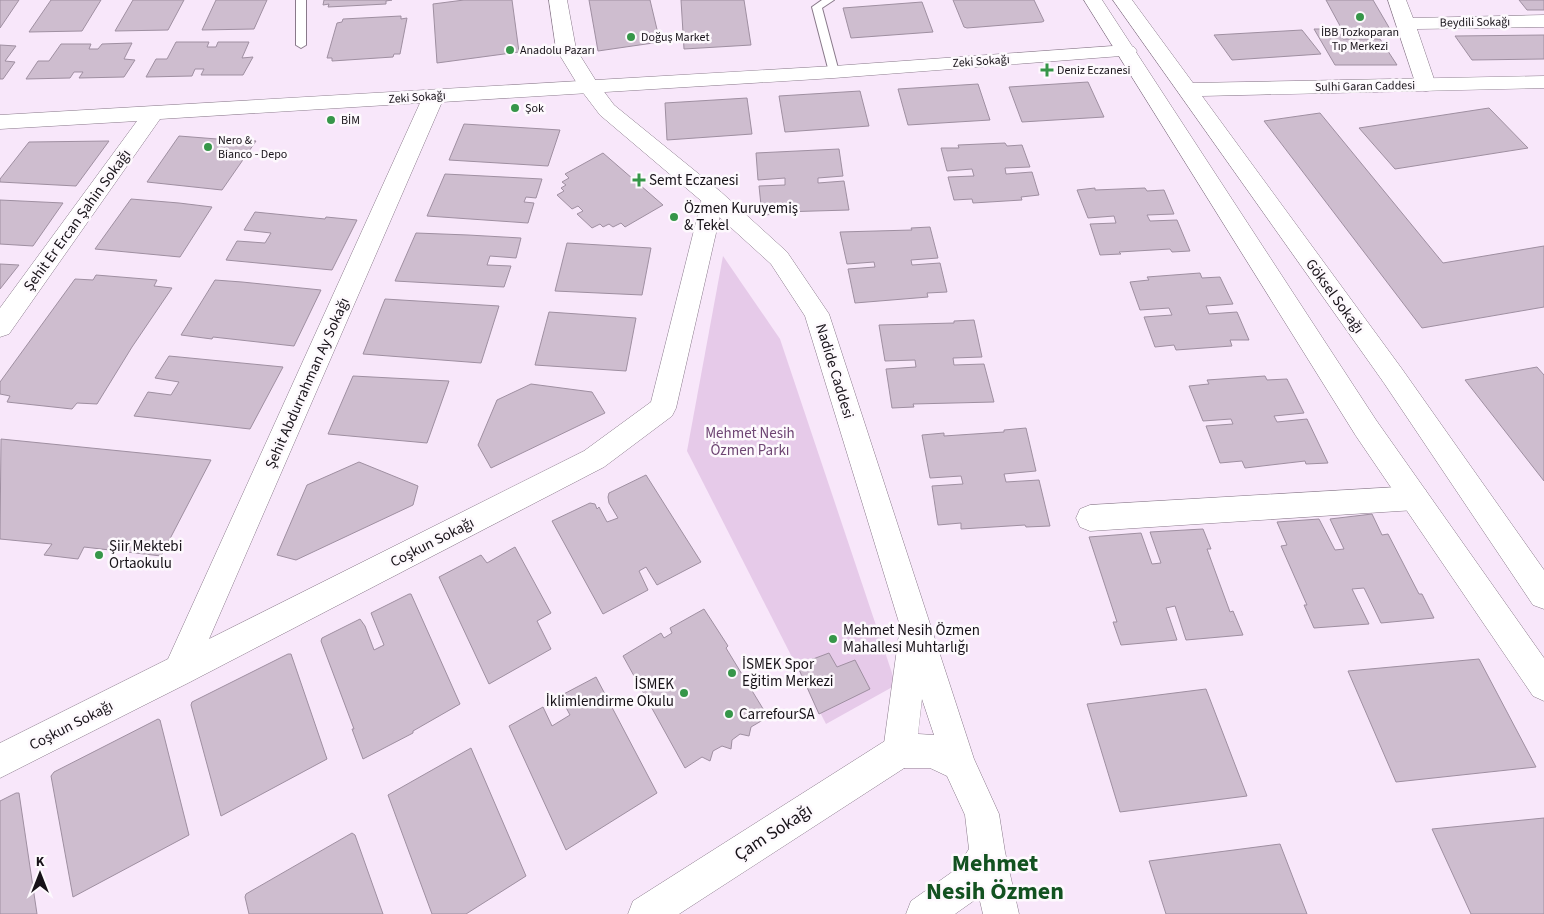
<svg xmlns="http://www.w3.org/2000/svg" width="1544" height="914" font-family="'Source Sans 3',sans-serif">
  <rect width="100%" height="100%" fill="#f8e7fa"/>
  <path fill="#e6cae9" d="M723,256L780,339L896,685L826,724L687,451Z"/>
  <g fill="#cebdcf" stroke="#9f8fa1">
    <path d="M0,0H19L0,28Z"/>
    <path d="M51,0H101L82,31L29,32Z"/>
    <path d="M133,0H184L168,30L115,31Z"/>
    <path d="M216,0H267L254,29L202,30Z"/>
    <path d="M324,0H392L386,1V4L328,7L329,4L323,5Z"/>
    <path d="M464,0H512L519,52L437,63L433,4Z"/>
    <path d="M589,0H650L660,42L598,51Z"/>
    <path d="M681,0H744L751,45L684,49Z"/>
    <path d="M953,0H1034L1044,21L1042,22L967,28L964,27Z"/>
    <path d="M1326,0H1373L1394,36L1345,35Z"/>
    <path d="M1519,0H1544V10H1527Z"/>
    <path d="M922,2L933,32L851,38L843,8Z"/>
    <path d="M401,16V19L407,18L400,54H394L393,57L332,61V58H327L337,23L342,22L343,19Z"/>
    <path d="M1314,29H1337L1343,39H1380L1397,65H1335Z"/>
    <path d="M1302,30L1321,54L1232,60L1214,35Z"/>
    <path d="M1544,35V59L1472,60L1455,36Z"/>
    <path d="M176,42H209L207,47H216L218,42H249L242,58L253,57L243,75H201L204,69H195L192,76L146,77L156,59H167Z"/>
    <path d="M61,44H91L89,49H98L102,44L132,43L124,59L135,60L124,77L79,78L83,72H74L70,78L26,79L38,61H49Z"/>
    <path d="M0,45L16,46L5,61L15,62L3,79H0Z"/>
    <path d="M1088,82L1104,117L1022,122L1009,87Z"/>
    <path d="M978,84L990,120L908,125L898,89Z"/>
    <path d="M860,91L869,126L785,132L779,96Z"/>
    <path d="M747,98L752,134L667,140L665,103Z"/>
    <path d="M1489,108L1528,148L1395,169L1359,128Z"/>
    <path d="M1320,113L1443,263L1544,246V307L1422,328L1264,121Z"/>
    <path d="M464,124L560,130L548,166L449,160Z"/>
    <path d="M179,136L217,139L218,138L256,141L222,190L147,182Z"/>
    <path d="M109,141L76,186L0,182V179L29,142Z"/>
    <path d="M1005,143L1007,146L1022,145L1030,167L1005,168L1006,174L1032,172L1039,195L1021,197L1022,200L973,203L972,199L954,200L948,177L974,176L972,169L947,171L941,148H959L958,145Z"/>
    <path d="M839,149L843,176L818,178V183L844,181L849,210L780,212V214L762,215L759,186L785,185V178L758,180L756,153Z"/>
    <path d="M603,153L663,205L625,227L621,223L613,227L609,224L603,227L600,224L592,228L577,214L583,211L578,206L572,209L557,195L564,191L561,188L566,185L562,182L569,178L565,174Z"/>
    <path d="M445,174L542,179L536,198L526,197L524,202L534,203L528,223L427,216Z"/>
    <path d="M1095,188V190L1145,188L1147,191L1164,190L1174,214L1147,215L1150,221L1177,220L1190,251L1172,252L1170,249L1119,252L1121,254L1100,255L1090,224L1116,223L1114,216L1088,218L1077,190Z"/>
    <path d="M131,199L179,203L212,207L180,257L95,249Z"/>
    <path d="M0,200L63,203L33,246L0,244Z"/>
    <path d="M255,212L325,219L326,217L357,220L332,270L226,260L237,241L265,243L271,233L244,230Z"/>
    <path d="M930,227L938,258L911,260L912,265L940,263L947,292L927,293L928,297L855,303L848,269L875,267L874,262L847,264L840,232L912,230L911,228Z"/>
    <path d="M416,233L468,235L521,238L516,258L490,256L487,265L511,266L504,287L395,281Z"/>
    <path d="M567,243L651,248L642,295L555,291Z"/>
    <path d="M0,264L19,265L0,289Z"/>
    <path d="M1200,273L1202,278L1220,277L1233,304L1206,306L1209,314L1237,312L1249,340H1230L1232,346L1176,350L1174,345L1155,347L1144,317L1172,315L1169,308L1140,310L1130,282L1149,280L1147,277Z"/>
    <path d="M96,275L157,280L154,286L172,288L132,347L97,404L77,403L72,409L7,402L10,396L0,394V382L75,279L93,280Z"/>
    <path d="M215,280L242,282L321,290L294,346L213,337L212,339L181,335Z"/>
    <path d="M385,299L499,306L481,363L363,354Z"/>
    <path d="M549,312L636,318L626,371L535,365Z"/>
    <path d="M974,320L982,357L953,358L954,365L984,364L994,402L913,404L914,407L892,408L886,369L916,367L915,360L885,361L879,325L954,323V321Z"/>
    <path d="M169,356L283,367L250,429L134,416L148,392L171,395L179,382L155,378Z"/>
    <path d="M1537,367L1544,375V481L1465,380Z"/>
    <path d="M353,376L449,381L427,443L328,434Z"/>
    <path d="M1265,376L1267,380L1287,379L1304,413L1274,416L1277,422L1307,419L1328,463L1306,464L1305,461L1245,468L1242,461L1220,463L1206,426L1233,424L1231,419L1203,421L1189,386L1209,384L1207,380Z"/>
    <path d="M531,384L592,392L605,413L491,468L478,445L497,400Z"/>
    <path d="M1026,428L1036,471L1004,474L1006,482L1039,480L1050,526L1026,527L1025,525L961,529V523L938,525L932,486L963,484L961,476L930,478L922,435L944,433V436L1004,432V430Z"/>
    <path d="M1,439L211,460L161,556L84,547L78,559L44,555L52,544L0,539Z"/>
    <path d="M359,462L418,486L413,505L296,560L277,555L307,485Z"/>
    <path d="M646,475L701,562L657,585L646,567L639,571L648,590L603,614L552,521L590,503L595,504L597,509L599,507L607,522L618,518L609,503L608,497L609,493Z"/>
    <path d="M1372,514L1382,535L1388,534L1419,594H1422L1434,618L1381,623L1364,588L1352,589L1369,624L1314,628L1304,605H1307L1281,546L1287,545L1277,522L1319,519L1335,550L1344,549L1330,519Z"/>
    <path d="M1203,529L1211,549H1207L1230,612L1233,611L1243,635L1186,640L1175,606L1166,608L1177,640L1121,645L1113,622H1117L1089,537L1141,533L1152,564L1161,563L1150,532Z"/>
    <path d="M515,547L551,613L537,621L551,649L489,684L439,577L481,555L487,563Z"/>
    <path d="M409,594H411L460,704L413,731V733L363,759L352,729H354L321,641L322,638L360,619L365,626L374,650L384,645L371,613Z"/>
    <path d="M704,609L728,646L726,648L768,717L751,727L749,736L740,734L732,740L731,749L722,746L713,751L710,761L702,757L685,768L623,656L661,633L664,638L672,633L670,628Z"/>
    <path d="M829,653L837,667L855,660L870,689L819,714L797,665Z"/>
    <path d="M288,654H291L327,759L221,816L191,705L192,702Z"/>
    <path d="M1479,659L1536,767L1396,782L1348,671Z"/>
    <path d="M596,677L657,793L566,850L509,726L543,707L552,726L570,715L560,696Z"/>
    <path d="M1206,689L1247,796L1120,812L1087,704Z"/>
    <path d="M158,719L160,720L189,835L73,897L51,776L54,772Z"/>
    <path d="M471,748L526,876L466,914H432L388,795Z"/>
    <path d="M16,793H19L37,914H0V801Z"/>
    <path d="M1544,818V914H1471L1432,829Z"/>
    <path d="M352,833L355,835L383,914H249L245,897L246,894Z"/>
    <path d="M1280,844L1307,914H1166L1149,861Z"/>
  </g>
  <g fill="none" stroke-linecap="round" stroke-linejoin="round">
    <defs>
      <g id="service">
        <path d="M296,0H306V45L301,48L296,45Z"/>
        <path d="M822,0H834L822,8L839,72L834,75L829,72L812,7Z"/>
      </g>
      <g id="minor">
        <path d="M1388,0H1406L1413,18L1544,15V27L1417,29L1436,85L1433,90L1426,91L1419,90L1416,85Z"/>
        <path d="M1127,45L1134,47L1137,51L1134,55L834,78L442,102L209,639L584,451L651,402L702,198L705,192L713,190L721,192L724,198L676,408L672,416L604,467L190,682L0,778V743L168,659L420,103L160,119L9,334L0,337V308L137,121L0,129V115L834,66Z"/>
        <path d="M1415,486L1425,489L1429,498L1425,507L1415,510L1090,531L1080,527L1076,518L1080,509L1090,505Z"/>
      </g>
      <g id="tertiary">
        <path d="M1084,0H1102L1376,420L1544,658V701L1533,696L1356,436Z"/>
        <path d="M1113,0H1132L1193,83L1544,76V88L1202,96L1402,369L1544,570V609L1533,605L1384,383Z"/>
        <path d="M900,734L912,739L917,751L912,763L679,914H628L633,901L888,739Z"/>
      </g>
      <path id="secondary" d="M549,0H567L576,49L596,81L614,105L721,192L787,252L829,314L974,759L999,814L1005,852L1019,914H983L979,897L955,914H906L911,901L955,870L969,849L965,815L947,776L930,768H900L888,763L883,751L899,634L901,629L805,316L771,264L705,204L600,115L581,90L556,49ZM922,699L934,735L918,734Z"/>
    </defs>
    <use href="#service" stroke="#89798a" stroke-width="2"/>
    <use href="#minor" stroke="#89798a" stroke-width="1"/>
    <use href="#tertiary" stroke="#89798a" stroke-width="1"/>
    <use href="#secondary" stroke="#89798a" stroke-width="1"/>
    <use href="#service" fill="#fff" fill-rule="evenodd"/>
    <use href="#minor" fill="#fff" fill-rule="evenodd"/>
    <use href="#tertiary" fill="#fff" fill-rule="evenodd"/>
    <use href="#secondary" fill="#fff" fill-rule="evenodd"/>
  </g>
  <g fill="#369649" stroke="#fdf9fd" stroke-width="2">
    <circle cx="1360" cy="17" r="5"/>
    <circle cx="631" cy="37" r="5"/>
    <circle cx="510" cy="50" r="5"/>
    <path d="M1044.5 62.5h5v5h5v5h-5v5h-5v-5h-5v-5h5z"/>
    <circle cx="515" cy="108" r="5"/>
    <circle cx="331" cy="120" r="5"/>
    <circle cx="208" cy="147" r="5"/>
    <path d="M636.5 172.5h5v5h5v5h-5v5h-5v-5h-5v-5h5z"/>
    <circle cx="674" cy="217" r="5"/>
    <circle cx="99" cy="555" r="5"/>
    <circle cx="833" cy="639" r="5"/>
    <circle cx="732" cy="673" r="5"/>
    <circle cx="684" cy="693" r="5"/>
    <circle cx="729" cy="714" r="5"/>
  </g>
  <g text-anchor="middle" stroke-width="5" stroke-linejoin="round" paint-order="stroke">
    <g font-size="12" fill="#171218" stroke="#fdf9fd">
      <text transform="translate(1475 22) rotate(-1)" y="4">Beydili Sokağı</text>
      <text transform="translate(981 61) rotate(-4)" y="4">Zeki Sokağı</text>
      <text transform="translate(1365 86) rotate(-1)" y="4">Sulhi Garan Caddesi</text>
      <text transform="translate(417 97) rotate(-4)" y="4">Zeki Sokağı</text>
    </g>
    <g font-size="12" fill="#171218" stroke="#fdf9fd" text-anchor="start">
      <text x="1360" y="36" text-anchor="middle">İBB Tozkoparan<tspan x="1360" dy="14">Tıp Merkezi</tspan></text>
      <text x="641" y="41">Doğuş Market</text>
      <text x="520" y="54">Anadolu Pazarı</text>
      <text x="1057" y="74">Deniz Eczanesi</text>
      <text x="525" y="112">Şok</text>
      <text x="341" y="124">BİM</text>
      <text x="218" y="144">Nero &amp;<tspan x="218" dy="14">Bianco - Depo</tspan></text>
    </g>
    <g font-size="15" fill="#171218" stroke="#fdf9fd" text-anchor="start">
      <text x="649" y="185">Semt Eczanesi</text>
      <text x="684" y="213">Özmen Kuruyemiş<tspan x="684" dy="17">&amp; Tekel</tspan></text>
      <text x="109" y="551">Şiir Mektebi<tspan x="109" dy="17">Ortaokulu</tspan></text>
      <text x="843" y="635">Mehmet Nesih Özmen<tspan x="843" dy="17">Mahallesi Muhtarlığı</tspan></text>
      <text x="742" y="669">İSMEK Spor<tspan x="742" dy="17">Eğitim Merkezi</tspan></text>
      <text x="674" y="689" text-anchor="end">İSMEK<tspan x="674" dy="17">İklimlendirme Okulu</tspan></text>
      <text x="739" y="719">CarrefourSA</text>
    </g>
    <g font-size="15" fill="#171218" stroke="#fdf9fd">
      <text transform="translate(77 220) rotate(-54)" y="5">Şehit Er Ercan Şahin Sokağı</text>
      <text transform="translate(1335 296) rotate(54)" y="5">Göksel Sokağı</text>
      <text transform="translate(835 371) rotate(73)" y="5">Nadide Caddesi</text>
      <text transform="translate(307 383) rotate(-66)" y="5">Şehit Abdurrahman Ay Sokağı</text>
      <text transform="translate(432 542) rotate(-27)" y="5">Coşkun Sokağı</text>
      <text transform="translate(71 725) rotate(-27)" y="5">Coşkun Sokağı</text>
    </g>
    <g font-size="15" fill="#6e4573" stroke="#fdf9fd">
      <text x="750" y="438">Mehmet Nesih<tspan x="750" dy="17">Özmen Parkı</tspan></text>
    </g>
    <g font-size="18" fill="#171218" stroke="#fdf9fd">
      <text transform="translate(773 832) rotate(-33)" y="6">Çam Sokağı</text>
    </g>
    <g font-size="24" font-weight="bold" fill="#135221" stroke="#fdf9fd">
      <text x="995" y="871">Mehmet<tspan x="995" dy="28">Nesih Özmen</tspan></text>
    </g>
  </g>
  <g transform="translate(40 874)" stroke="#fdf9fd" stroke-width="4" paint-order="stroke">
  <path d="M0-4L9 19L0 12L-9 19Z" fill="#171218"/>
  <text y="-8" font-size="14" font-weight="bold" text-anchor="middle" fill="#171218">K</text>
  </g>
</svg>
